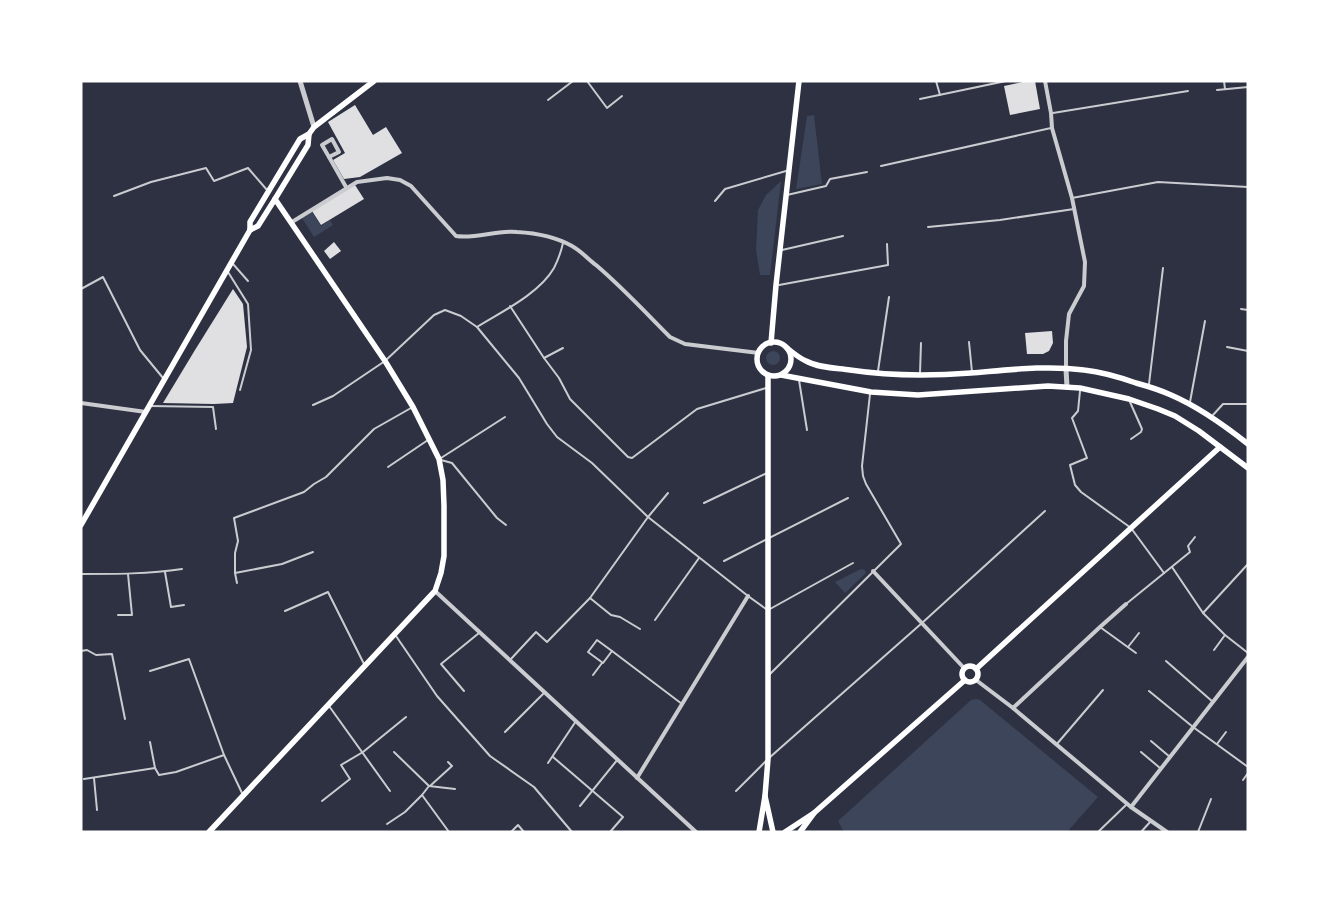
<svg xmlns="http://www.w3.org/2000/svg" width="1329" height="913" font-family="Montserrat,sans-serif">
  <rect width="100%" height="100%" fill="#2d3142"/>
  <g fill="#3c4559">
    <path d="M814,115L822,184L796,189L807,116Z"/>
    <path d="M781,181L770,275H760L756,250L758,210L766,195Z"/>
    <path d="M312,212L321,226L330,220L333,225L314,237L302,218Z"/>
    <circle cx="773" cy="358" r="7"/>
    <path d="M861,569L865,570L866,573L845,593L835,582Z"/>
    <path d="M976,699L980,700L1098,797L1067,832H844L838,821L971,700Z"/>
  </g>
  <g fill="#e0e0e3">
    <path d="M1027,81H1035L1040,109L1010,115L1004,86Z"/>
    <path d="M355,105L373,135L386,127L402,153L360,177L344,179L333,160L345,153L328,122Z"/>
    <path d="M355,185L364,199L321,225L312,211Z"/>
    <path d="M334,242L341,251L330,259L324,251Z"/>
    <path d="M233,289L243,304L247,347L233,403L214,404L163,403L195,350Z"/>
    <path d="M1052,331L1053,343L1049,351L1043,354H1027L1025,333Z"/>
  </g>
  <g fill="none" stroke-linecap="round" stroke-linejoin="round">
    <g stroke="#caccd0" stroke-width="2">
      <path d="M587,81L607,108L622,96"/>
      <path d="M936,81L940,95"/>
      <path d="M1224,81L1225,89"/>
      <path d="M1217,90L1248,87"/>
      <path d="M920,99L1006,81"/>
      <path d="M548,100L573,81"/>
      <path d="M1053,113L1188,91"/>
      <path d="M881,166L1051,128"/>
      <path d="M787,195L826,186L830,179L867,172"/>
      <path d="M114,196L151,182L206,168L214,181L248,168L267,190"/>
      <path d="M1072,198L1158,182L1248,187"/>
      <path d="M715,201L725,189L786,171"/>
      <path d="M928,227L1000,220L1074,209"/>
      <path d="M782,250L843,236"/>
      <path d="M233,264L248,281"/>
      <path d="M228,272L248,304L251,350L240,390"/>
      <path d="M779,285L888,265L887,244"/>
      <path d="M81,289L103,277L140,350L163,378"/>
      <path d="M510,306L544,358L559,378L570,399L628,457L632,458L697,409L766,388"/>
      <path d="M1241,309L1248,310"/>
      <path d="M477,327C501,312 539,294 554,268C558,260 561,252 563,243"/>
      <path d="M969,342L972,372"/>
      <path d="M1227,347L1248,351"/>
      <path d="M544,358L563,348"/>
      <path d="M878,371L889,297"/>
      <path d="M920,373L921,343"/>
      <path d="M799,380L807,430"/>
      <path d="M1149,384L1163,268"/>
      <path d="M1080,391L1078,411L1072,418L1087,458L1070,465L1075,485L1081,492L1131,528L1164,573"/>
      <path d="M1130,402L1142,429L1141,432L1131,439"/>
      <path d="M1190,402L1205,321"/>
      <path d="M313,405L333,396L385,361L434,315L445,310L461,316L477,327L519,378L547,424L557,437L592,463L648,517L748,596L766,609"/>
      <path d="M150,406L213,407L216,429"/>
      <path d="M1213,415L1223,404H1248"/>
      <path d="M441,458L505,417"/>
      <path d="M441,460L452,463L497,518L506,525"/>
      <path d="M388,467L428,440"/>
      <path d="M704,503L767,473"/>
      <path d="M724,561L848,498"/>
      <path d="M1172,567L1203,613L1225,635L1248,653"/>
      <path d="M165,572L171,607L184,605"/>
      <path d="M235,573L282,564L313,552"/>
      <path d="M81,574C115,574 149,574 182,569"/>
      <path d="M237,583L235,573V553L238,541L234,518L304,492L314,484L326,477L374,429L411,408"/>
      <path d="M590,598L611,615L620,617L640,629"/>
      <path d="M1126,604L1190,552L1188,546L1195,537"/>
      <path d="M770,609L853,563"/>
      <path d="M285,611L328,592L364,664"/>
      <path d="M1203,613L1248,564"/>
      <path d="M118,615H132L128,574"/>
      <path d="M655,620L699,558"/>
      <path d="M1100,627L1136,653"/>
      <path d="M396,636L437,696L490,756L534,787L572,832"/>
      <path d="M597,640L612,651L603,663L588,652Z"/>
      <path d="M1128,647L1139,633"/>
      <path d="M1214,650L1225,635"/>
      <path d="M81,651L87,650L96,655L112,654L125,719"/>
      <path d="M612,651L682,704"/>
      <path d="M510,660L536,632L547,642L590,598L648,517L668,493"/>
      <path d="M1166,661L1213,702"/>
      <path d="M150,671L189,659L224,755L242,793"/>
      <path d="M770,674L901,544L866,484L863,476L862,466L870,394"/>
      <path d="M593,675L602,663"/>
      <path d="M464,691L441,664L479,633"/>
      <path d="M1149,691L1193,727L1248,767"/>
      <path d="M329,706L390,791"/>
      <path d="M505,732L544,693"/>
      <path d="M1151,741L1170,757"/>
      <path d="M150,742L155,768"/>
      <path d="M1217,744L1226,732"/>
      <path d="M1056,745L1103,690"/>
      <path d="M394,752L429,786L422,795L449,832"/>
      <path d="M1141,752L1160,768"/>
      <path d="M553,757L623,817L610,832"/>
      <path d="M769,758L922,623L1045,511"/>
      <path d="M548,763L576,721"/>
      <path d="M94,778L97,810"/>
      <path d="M84,779L155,768L159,775L176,772L224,755"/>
      <path d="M1243,780L1248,773"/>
      <path d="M429,786L455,789"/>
      <path d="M430,786L452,766L448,762"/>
      <path d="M736,791L766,761"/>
      <path d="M322,801L350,779L341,765L363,752L406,717"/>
      <path d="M580,806L618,759"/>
      <path d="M387,824L405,812L422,795"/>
      <path d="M511,832L518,825L524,832"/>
      <path d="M1098,832L1127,804"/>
      <path d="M1141,832L1151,821"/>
      <path d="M1198,832L1211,799"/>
    </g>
    <g stroke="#caccd0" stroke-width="4">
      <path d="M1045,81L1051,113L1052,128L1072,198L1085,262L1084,286L1069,314L1066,341V369"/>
      <path d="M332,139L339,152L329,157L322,145Z"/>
      <path d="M329,157L346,187"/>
      <path d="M292,222L357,182L387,178L400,180L411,186L456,236C476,239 496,230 517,232C535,233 556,237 572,246C581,251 588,259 596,265C622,287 646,313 670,337L685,344L759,353"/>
      <path d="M81,403L146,412"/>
      <path d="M873,571L964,668"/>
      <path d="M435,591L696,832"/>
      <path d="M976,680L1013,708L1131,807L1167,832"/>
      <path d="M1013,708L1100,627L1126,604"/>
      <path d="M637,778L748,596"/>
      <path d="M1131,807L1248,657"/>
    </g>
    <g stroke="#caccd0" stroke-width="5">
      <path d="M300,81L314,127"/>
      <path d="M1066,369L1067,387"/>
    </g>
    <g stroke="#fff" stroke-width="5.5">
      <path d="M250,230L258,226L275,199L308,145L309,134"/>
      <circle cx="774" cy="359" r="17"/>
      <path d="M771,343L776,285L799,81"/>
      <path d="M787,348C793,353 799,358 806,361C819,368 836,368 850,370C890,376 931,376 971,373C1008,370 1047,365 1084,370C1102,372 1119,377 1136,383C1147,386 1160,390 1171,395C1199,407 1224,425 1248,444"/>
      <path d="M781,375L871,392L918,395L1048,386L1080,388L1129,399L1158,409L1175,416L1199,431L1248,468"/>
      <path d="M81,525L250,230V222L300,139L309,134L314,127L374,81"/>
      <circle cx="970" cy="674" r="8"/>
      <path d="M976,669L1220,447"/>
      <path d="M765,796L768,759V375"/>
      <path d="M814,813L965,680"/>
      <path d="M209,832L435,591L441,573L444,556V506L443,480L439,459L413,407L385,361L275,199"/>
      <path d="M759,832L765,796L773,832"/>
      <path d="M785,832L814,813L800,832"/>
    </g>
  </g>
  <rect width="1329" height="913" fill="none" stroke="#ffffff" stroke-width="165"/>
</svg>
